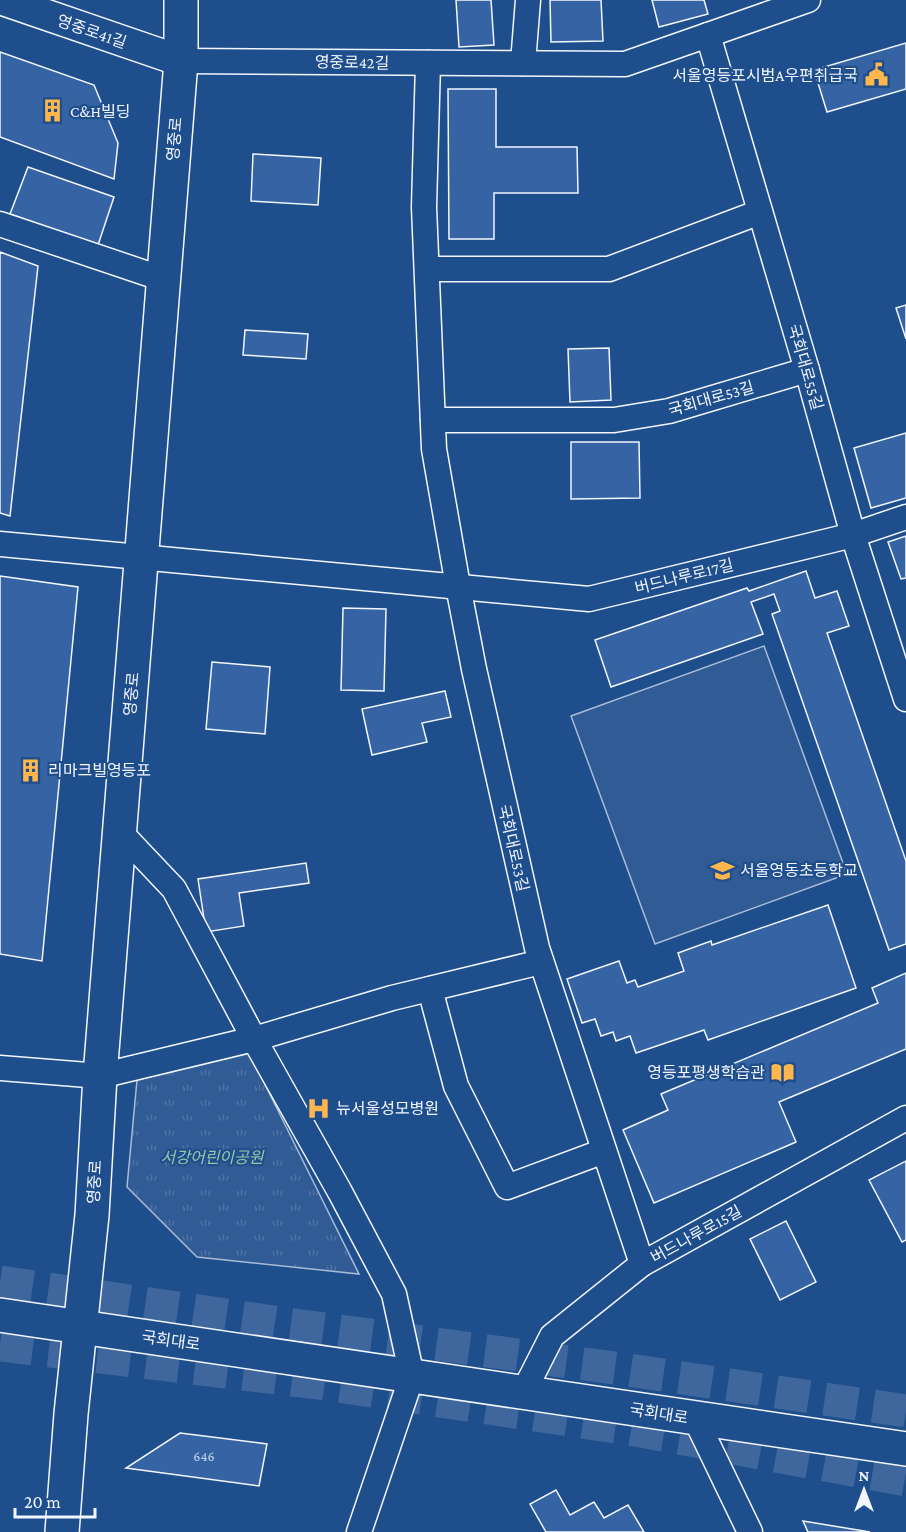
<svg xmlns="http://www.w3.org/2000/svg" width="906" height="1532" font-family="'Crimson Pro','Noto Sans KR',serif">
  <defs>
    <pattern id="grass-tufts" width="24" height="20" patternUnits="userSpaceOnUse" patternTransform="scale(1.5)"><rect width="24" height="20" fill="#305b95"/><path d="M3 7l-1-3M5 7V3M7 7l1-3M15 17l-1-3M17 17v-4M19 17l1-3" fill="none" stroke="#4e73a5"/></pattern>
  </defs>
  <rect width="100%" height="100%" fill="#1f4e8c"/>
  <path fill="url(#grass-tufts)" stroke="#a8bbd7" stroke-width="1.5" d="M249,1052L359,1274L197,1257L127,1187L137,1080Z"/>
  <path fill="#305b95" stroke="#a8bbd7" stroke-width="1.5" d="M764,646L847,874L655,944L571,716Z"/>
  <g fill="#3563a3" stroke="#f2f6ff" stroke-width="1.5">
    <path d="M456,0H491L494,45L459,47Z"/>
    <path d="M550,0H601L603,41L551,42Z"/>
    <path d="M652,0H704L708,14L659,27Z"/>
    <path d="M906,43V89L827,112L814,70Z"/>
    <path d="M0,52L94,85L118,143L114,179L0,137Z"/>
    <path d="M448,89H496V147H577L578,193H494V239H449Z"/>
    <path d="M253,154L321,158L318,205L251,201Z"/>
    <path d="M28,167L114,197L98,245L10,214Z"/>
    <path d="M0,252L38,266L10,516L0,513Z"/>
    <path d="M906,305V339L896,308Z"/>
    <path d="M245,330L308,334L306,359L243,355Z"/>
    <path d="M609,348L611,400L570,402L568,349Z"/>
    <path d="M906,433V498L871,508L854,448Z"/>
    <path d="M571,442H639L640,498L571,499Z"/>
    <path d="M906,536V578L901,579L888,542Z"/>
    <path d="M806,571L815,598L837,591L849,626L827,633L906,861V944L889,950L772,614L780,611L774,594L751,602L763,634L611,687L595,640L747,588L749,591Z"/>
    <path d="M0,576L78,587L42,961L0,954Z"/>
    <path d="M343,608L386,609L384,691L341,690Z"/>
    <path d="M212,662L270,667L265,734L206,729Z"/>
    <path d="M445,691L451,717L422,723L427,742L372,755L362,709Z"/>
    <path d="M306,863L309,883L239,893L244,926L206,932L198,879Z"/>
    <path d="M828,905L856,988L708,1040L704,1030L636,1053L630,1036L616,1041L613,1032L601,1036L595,1019L582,1023L567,979L619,961L627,983L635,980L638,987L684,971L678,953L711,941L712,945Z"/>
    <path d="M906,973V1049L779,1102L796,1142L654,1203L623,1130L668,1110L661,1094L878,1003L872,988Z"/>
    <path d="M906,1161V1240L902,1242L869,1180Z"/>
    <path d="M786,1221L816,1282L780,1300L750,1239Z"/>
    <path d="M180,1433L267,1444L259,1486L126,1468Z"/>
    <path d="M556,1490L570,1515L594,1502L604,1518L628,1505L644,1532H546L530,1504Z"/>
    <path d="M803,1521L870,1532H808Z"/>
  </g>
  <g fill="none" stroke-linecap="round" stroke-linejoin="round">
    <g stroke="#3f679d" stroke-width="33" stroke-dasharray="33 16" stroke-linecap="butt">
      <path d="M0,1282L287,1324L622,1369L906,1411"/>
      <path d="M0,1345L318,1383L630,1429L906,1480"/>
    </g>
    <defs>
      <g id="minor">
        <path d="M708,35L807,370L853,535L906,699"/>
        <path d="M181,61L625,64L808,0"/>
        <path d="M428,63L424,207L434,449L458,586L474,669L537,948L642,1264"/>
        <path d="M523,63L528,0"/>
        <path d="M0,224L163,279"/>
        <path d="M427,269H609L760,212"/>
        <path d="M433,420H614L669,411L807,370"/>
        <path d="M0,544L589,599L853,535L906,517"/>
        <path d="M120,832L174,889L254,1039L340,1192L394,1294L412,1376L359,1532"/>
        <path d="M430,989L456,1086L507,1187L604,1151"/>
        <path d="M0,1068L100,1076L254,1039L392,998L541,962"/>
        <path d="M523,1393L552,1336L642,1264L906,1118"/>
        <path d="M695,1418L750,1532"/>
      </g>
      <path id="tertiary" d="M3,0L181,61"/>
      <path id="secondary" d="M62,1532L71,1414L92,1215L100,1076L181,61V0"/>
      <path id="primary" d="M0,1315L906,1449"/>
    </defs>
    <use href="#minor" stroke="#f2f6ff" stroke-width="27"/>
    <use href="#tertiary" stroke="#f2f6ff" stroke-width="33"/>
    <use href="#secondary" stroke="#f2f6ff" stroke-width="36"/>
    <use href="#primary" stroke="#f2f6ff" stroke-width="36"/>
    <use href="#minor" stroke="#1f4e8c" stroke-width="24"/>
    <use href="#tertiary" stroke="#1f4e8c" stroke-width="30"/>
    <use href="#secondary" stroke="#1f4e8c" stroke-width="33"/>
    <use href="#primary" stroke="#1f4e8c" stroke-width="33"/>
  </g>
  <defs>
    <symbol id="civic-bare" viewBox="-9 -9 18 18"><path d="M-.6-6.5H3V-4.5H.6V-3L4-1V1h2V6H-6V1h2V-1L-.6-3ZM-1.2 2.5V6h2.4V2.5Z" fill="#ffb74d" stroke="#1f4e8c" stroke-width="2.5" paint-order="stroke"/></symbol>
    <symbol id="building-bare" viewBox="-9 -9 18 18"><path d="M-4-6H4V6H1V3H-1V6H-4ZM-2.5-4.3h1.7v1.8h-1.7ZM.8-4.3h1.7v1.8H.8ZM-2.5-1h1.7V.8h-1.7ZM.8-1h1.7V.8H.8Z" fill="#ffb74d" stroke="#1f4e8c" stroke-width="2.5" paint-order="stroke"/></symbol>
    <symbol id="school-bare" viewBox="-9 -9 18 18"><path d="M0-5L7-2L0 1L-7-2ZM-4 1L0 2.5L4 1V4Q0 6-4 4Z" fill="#ffb74d" stroke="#1f4e8c" stroke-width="2.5" paint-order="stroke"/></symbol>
    <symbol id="library-bare" viewBox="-9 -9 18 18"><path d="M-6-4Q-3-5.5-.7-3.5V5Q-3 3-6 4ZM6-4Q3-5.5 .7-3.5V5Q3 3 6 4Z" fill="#ffb74d" stroke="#1f4e8c" stroke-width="2.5" paint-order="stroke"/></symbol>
    <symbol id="hospital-bare" viewBox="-9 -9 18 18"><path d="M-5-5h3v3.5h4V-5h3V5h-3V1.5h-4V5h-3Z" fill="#ffb74d" stroke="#1f4e8c" stroke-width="2.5" paint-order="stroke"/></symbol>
  </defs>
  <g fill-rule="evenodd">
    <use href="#civic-bare" x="860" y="58" width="33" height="33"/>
    <use href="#building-bare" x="36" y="94" width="33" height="33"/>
    <use href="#building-bare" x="14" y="754" width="33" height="33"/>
    <use href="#school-bare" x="706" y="854" width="33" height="33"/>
    <use href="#library-bare" x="766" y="1056" width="33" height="33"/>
    <use href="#hospital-bare" x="302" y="1092" width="33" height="33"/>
  </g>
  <g text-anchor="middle" stroke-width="4.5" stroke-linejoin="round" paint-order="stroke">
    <g font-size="14" fill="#c3d1e8">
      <text x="204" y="1461">646</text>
    </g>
    <g font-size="16" fill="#f2f6ff" stroke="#1f4e8c">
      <text transform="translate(92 31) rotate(19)" y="6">영중로41길</text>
      <text transform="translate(352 62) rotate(1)" y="6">영중로42길</text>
      <text transform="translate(174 139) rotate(-85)" y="6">영중로</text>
      <text transform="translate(806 367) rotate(74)" y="6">국회대로55길</text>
      <text transform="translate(711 398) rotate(-16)" y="6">국회대로53길</text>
      <text transform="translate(684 576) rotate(-14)" y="6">버드나루로17길</text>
      <text transform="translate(131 694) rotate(-85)" y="6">영중로</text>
      <text transform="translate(514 848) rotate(77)" y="6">국회대로53길</text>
      <text transform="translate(94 1182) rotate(-87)" y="6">영중로</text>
      <text transform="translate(696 1234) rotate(-29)" y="6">버드나루로15길</text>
      <text transform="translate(171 1340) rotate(8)" y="6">국회대로</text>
      <text transform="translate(659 1413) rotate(9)" y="6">국회대로</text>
    </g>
    <g font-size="16" fill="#f2f6ff" stroke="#1f4e8c" text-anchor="start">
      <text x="858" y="81" text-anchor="end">서울영등포시범A우편취급국</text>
      <text x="70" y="117">C&amp;H빌딩</text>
      <text x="48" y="776">리마크빌영등포</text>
      <text x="740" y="876">서울영동초등학교</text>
      <text x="765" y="1078" text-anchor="end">영등포평생학습관</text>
      <text x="336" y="1114">뉴서울성모병원</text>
    </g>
    <g font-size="16" font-style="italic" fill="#97c8a6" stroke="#1f4e8c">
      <text x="212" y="1163">서강어린이공원</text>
    </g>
  </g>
  <g transform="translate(864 1490)" stroke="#1f4e8c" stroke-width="4.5" paint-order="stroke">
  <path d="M0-4.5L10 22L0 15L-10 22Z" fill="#f2f6ff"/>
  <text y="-9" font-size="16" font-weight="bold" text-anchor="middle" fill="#f2f6ff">N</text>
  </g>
  <path d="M15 1508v9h80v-9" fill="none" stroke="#f2f6ff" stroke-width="3"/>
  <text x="24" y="1508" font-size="18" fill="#f2f6ff" stroke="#1f4e8c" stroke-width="4.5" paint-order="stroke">20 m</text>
</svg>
